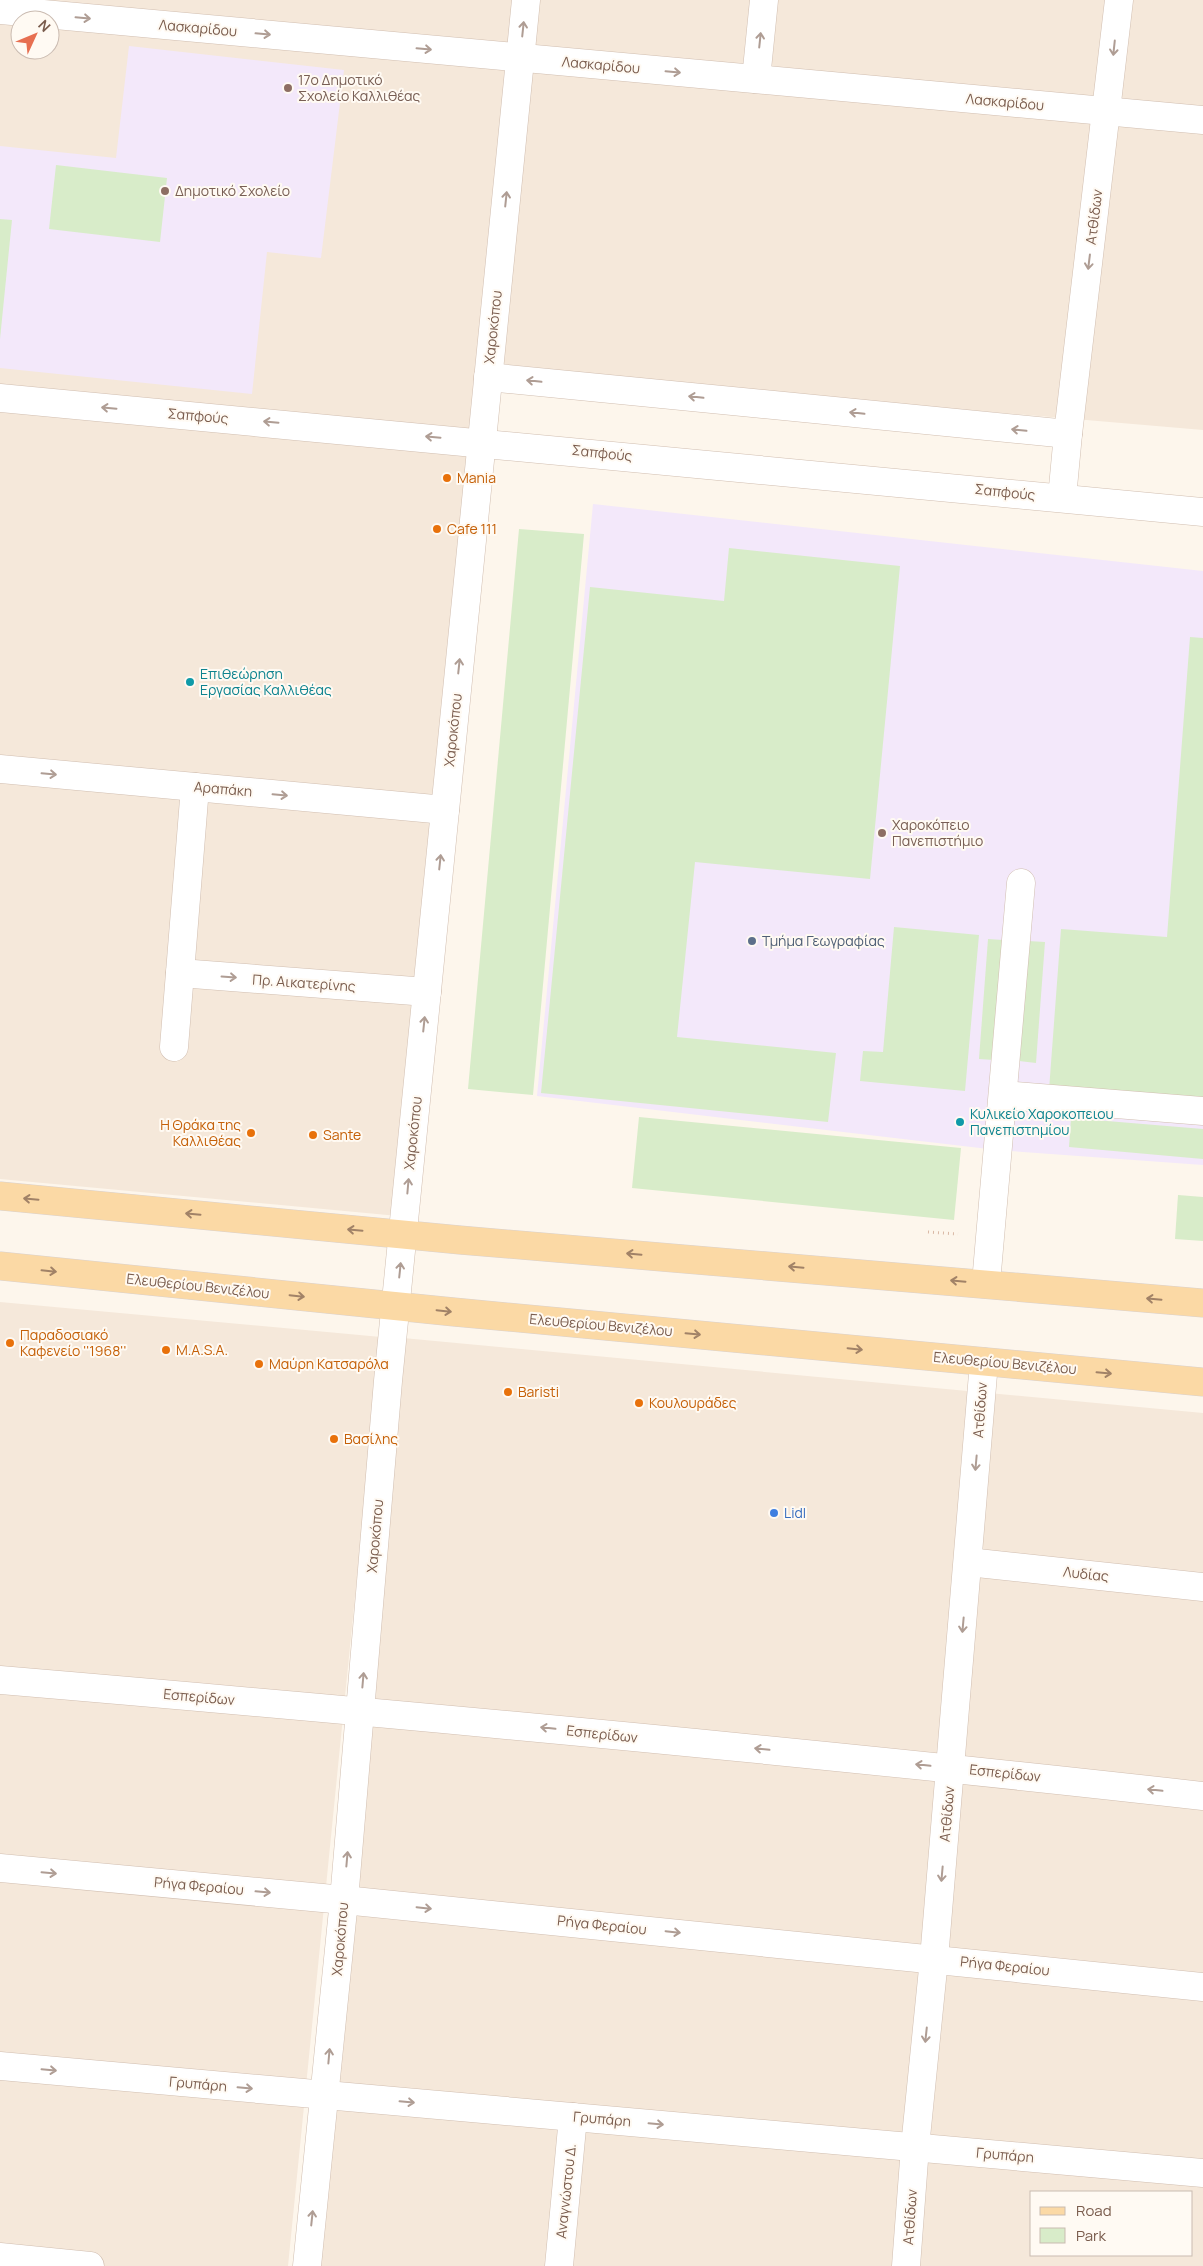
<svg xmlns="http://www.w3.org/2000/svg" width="1203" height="2266" font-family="Manrope,sans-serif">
  <rect width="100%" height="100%" fill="#fdf6ec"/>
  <g fill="#f5e8da" fill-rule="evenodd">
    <path d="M0,0H517L398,1216L0,1179ZM20,20H50V50H20Z"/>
    <path d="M538,0H1203V430L499,370Z"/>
    <path d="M0,1302L381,1337L288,2266H0Z"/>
    <path d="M403,1338L1203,1413V2266H312ZM1032,2192H1192V2255H1032Z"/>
  </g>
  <g fill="#f3e8fa">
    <path d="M129,46L344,70L321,258L267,252L252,394L0,368V146L116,158Z"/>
    <path d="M593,504L1203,571V1165L997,1150L537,1096Z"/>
  </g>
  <g fill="#d8ecc9">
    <path d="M56,165L167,178L160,242L49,229Z"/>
    <path d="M0,219L12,220L0,339Z"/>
    <path d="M519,529L584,534L533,1095L468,1089Z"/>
    <path d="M729,548L900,566L870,879L695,862L677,1037L836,1053L828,1122L541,1093L590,587L724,601Z"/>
    <path d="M1190,637L1203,638V1102L1049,1090L1061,929L1167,937Z"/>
    <path d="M894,927L979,935L965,1091L860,1081L863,1051L883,1052Z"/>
    <path d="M988,939L1003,940L994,1060L979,1059Z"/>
    <path d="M1028,941L1045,942L1036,1063L1019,1061Z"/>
    <path d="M639,1117L961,1148L954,1220L632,1188Z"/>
    <path d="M1071,1118L1203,1129V1159L1069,1147Z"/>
    <path d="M1178,1195L1203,1197V1241L1175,1239Z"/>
  </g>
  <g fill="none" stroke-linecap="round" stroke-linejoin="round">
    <defs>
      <g id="minor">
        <path d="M0,10L1203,120"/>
        <path d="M756,79L764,0"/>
        <path d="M488,377L1068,434"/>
        <path d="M0,398L1203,512"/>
        <path d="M1062,498L1068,434L1119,0"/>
        <path d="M0,769L445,810"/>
        <path d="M180,973L427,992"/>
        <path d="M174,1047L195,787"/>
        <path d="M1003,1095L1203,1111"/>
        <path d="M986,1283L1021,883"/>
        <path d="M968,1562L1203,1587"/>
        <path d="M0,1680C401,1714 803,1751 1203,1796"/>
        <path d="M0,1868L344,1900L1203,1987"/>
        <path d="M0,2066L1203,2173"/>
        <path d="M0,2257L90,2266"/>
        <path d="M307,2266L344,1900L388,1381L526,0"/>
        <path d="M559,2266L573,2117"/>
        <path d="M906,2266L915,2147L934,1959L984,1362"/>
      </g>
      <g id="major">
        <path d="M0,1196L460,1240L1203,1303"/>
        <path d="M0,1266L454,1312L1203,1382"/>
      </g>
    </defs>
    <use href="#minor" stroke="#d1beb0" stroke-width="29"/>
    <use href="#major" stroke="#dad1cd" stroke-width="29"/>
    <path stroke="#d9b8a5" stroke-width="3" stroke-dasharray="1 4" stroke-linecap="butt" d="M928,1232L958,1234"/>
    <use href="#minor" stroke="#fff" stroke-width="28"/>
    <use href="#major" stroke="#fbd9a5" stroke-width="28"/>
  </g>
  <defs><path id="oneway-shaft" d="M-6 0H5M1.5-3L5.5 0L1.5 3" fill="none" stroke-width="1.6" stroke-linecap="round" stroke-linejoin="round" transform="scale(1.25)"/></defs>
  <g stroke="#af9d94">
    <use href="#oneway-shaft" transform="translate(83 18) rotate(5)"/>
    <use href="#oneway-shaft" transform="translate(523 29) rotate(-84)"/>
    <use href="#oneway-shaft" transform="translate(263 34) rotate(5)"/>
    <use href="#oneway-shaft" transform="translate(760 40) rotate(-84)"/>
    <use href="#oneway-shaft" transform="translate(1114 48) rotate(96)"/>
    <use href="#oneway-shaft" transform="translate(424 49) rotate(5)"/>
    <use href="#oneway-shaft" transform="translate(673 72) rotate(5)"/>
    <use href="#oneway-shaft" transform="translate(506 199) rotate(-84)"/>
    <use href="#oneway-shaft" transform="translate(1089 262) rotate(97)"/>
    <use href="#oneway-shaft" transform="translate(534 381) rotate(-174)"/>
    <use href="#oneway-shaft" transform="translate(696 397) rotate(-174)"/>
    <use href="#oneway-shaft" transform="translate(109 408) rotate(-175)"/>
    <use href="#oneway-shaft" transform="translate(857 413) rotate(-174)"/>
    <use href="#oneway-shaft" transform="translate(271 422) rotate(-175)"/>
    <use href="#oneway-shaft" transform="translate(1019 430) rotate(-174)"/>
    <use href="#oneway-shaft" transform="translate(433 437) rotate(-175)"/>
    <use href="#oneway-shaft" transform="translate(459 666) rotate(-84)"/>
    <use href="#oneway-shaft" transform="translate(49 774) rotate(5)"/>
    <use href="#oneway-shaft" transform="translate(280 795) rotate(5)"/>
    <use href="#oneway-shaft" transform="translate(440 862) rotate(-84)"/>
    <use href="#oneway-shaft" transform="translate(229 977) rotate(4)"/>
    <use href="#oneway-shaft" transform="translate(424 1024) rotate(-84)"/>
    <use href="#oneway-shaft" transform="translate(408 1186) rotate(-85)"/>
    <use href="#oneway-shaft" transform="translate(400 1270) rotate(-84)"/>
    <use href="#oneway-shaft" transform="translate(976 1463) rotate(95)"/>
    <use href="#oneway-shaft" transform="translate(963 1625) rotate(95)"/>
    <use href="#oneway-shaft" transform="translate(363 1680) rotate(-85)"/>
    <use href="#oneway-shaft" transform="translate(548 1728) rotate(-174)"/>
    <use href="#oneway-shaft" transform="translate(762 1749) rotate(-174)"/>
    <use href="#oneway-shaft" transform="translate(923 1765) rotate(-174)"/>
    <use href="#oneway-shaft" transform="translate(1155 1790) rotate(-174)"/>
    <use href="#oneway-shaft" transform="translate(347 1859) rotate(-85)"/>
    <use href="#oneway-shaft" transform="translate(49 1873) rotate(5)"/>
    <use href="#oneway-shaft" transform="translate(942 1874) rotate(95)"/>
    <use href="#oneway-shaft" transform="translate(263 1892) rotate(5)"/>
    <use href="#oneway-shaft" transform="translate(424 1908) rotate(6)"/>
    <use href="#oneway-shaft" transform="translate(673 1932) rotate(6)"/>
    <use href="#oneway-shaft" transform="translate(926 2035) rotate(96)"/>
    <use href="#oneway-shaft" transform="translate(329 2056) rotate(-85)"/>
    <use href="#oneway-shaft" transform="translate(49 2070) rotate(5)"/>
    <use href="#oneway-shaft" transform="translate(245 2088) rotate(5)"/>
    <use href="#oneway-shaft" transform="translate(407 2102) rotate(5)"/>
    <use href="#oneway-shaft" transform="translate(656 2124) rotate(5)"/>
    <use href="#oneway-shaft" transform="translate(312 2218) rotate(-84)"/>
  </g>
  <g stroke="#a18267">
    <use href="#oneway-shaft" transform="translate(31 1199) rotate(-175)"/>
    <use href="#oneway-shaft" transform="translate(193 1214) rotate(-175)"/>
    <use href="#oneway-shaft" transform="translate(355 1230) rotate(-175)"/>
    <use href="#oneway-shaft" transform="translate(634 1254) rotate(-175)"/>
    <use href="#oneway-shaft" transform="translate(796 1267) rotate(-175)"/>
    <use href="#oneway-shaft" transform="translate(49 1271) rotate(6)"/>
    <use href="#oneway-shaft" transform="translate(958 1281) rotate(-175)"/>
    <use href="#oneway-shaft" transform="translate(297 1296) rotate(6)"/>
    <use href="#oneway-shaft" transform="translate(1154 1299) rotate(-175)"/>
    <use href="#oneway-shaft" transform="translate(444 1311) rotate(6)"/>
    <use href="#oneway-shaft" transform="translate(693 1334) rotate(5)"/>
    <use href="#oneway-shaft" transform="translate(855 1349) rotate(6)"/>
    <use href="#oneway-shaft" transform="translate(1104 1373) rotate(5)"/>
  </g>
  <g fill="#8d6e63" stroke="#fffaf3" stroke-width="2">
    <circle cx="288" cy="88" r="5"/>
    <circle cx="165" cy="191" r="5"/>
    <circle cx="882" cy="833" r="5"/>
  </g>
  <g fill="#e8710a" stroke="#fffaf3" stroke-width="2">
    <circle cx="447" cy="478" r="5"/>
    <circle cx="437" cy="529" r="5"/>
    <circle cx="251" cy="1133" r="5"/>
    <circle cx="313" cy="1135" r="5"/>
    <circle cx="10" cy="1343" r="5"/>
    <circle cx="166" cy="1350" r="5"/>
    <circle cx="259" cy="1364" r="5"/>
    <circle cx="508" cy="1392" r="5"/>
    <circle cx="639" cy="1403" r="5"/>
    <circle cx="334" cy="1439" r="5"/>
  </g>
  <g fill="#0f9aa8" stroke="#fffaf3" stroke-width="2">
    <circle cx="190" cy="682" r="5"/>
    <circle cx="960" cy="1122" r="5"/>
  </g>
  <circle fill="#5c6f8a" stroke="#fffaf3" stroke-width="2" cx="752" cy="941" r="5"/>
  <circle fill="#3f7fe0" stroke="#fffaf3" stroke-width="2" cx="774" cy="1513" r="5"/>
  <g text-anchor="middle" stroke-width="4" stroke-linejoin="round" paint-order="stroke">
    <g font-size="14" fill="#7a5c4d" stroke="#fffaf3">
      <text transform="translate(198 28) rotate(5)" y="5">Λασκαρίδου</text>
      <text transform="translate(601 65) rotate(5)" y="5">Λασκαρίδου</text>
      <text transform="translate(1005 102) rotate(5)" y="5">Λασκαρίδου</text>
      <text transform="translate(1094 217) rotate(-83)" y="5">Ατθίδων</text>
      <text transform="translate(493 327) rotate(-84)" y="5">Χαροκόπου</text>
      <text transform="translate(198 416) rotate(5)" y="5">Σαπφούς</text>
      <text transform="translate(602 453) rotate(6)" y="5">Σαπφούς</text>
      <text transform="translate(1005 492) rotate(6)" y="5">Σαπφούς</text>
      <text transform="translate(453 730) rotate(-84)" y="5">Χαροκόπου</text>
      <text transform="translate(223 789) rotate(5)" y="5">Αραπάκη</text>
      <text transform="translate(304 983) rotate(4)" y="5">Πρ. Αικατερίνης</text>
      <text transform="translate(413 1133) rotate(-84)" y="5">Χαροκόπου</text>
      <text transform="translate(198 1286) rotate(6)" y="5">Ελευθερίου Βενιζέλου</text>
      <text transform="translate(601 1325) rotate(5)" y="5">Ελευθερίου Βενιζέλου</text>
      <text transform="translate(1005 1363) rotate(5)" y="5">Ελευθερίου Βενιζέλου</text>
      <text transform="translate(980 1410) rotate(-86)" y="5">Ατθίδων</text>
      <text transform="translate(375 1536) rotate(-85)" y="5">Χαροκόπου</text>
      <text transform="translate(1086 1574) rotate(6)" y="5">Λυδίας</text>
      <text transform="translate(199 1697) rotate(5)" y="5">Εσπερίδων</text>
      <text transform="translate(602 1734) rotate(6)" y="5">Εσπερίδων</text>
      <text transform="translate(1005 1773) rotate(6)" y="5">Εσπερίδων</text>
      <text transform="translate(947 1814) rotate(-85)" y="5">Ατθίδων</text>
      <text transform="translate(199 1886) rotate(5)" y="5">Ρήγα Φεραίου</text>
      <text transform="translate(602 1925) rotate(6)" y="5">Ρήγα Φεραίου</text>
      <text transform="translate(340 1939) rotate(-85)" y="5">Χαροκόπου</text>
      <text transform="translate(1005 1966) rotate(6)" y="5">Ρήγα Φεραίου</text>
      <text transform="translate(198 2084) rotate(5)" y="5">Γρυπάρη</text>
      <text transform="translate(602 2119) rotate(5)" y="5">Γρυπάρη</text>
      <text transform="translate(1005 2155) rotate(5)" y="5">Γρυπάρη</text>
      <text transform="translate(566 2191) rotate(-84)" y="5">Αναγνώστου Δ.</text>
      <text transform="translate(910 2217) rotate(-86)" y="5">Ατθίδων</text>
    </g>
    <g font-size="14" fill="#785e54" stroke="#fffaf3" text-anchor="start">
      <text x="298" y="85">17ο Δημοτικό<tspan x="298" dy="16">Σχολείο Καλλιθέας</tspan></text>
      <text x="175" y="196">Δημοτικό Σχολείο</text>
      <text x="892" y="830">Χαροκόπειο<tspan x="892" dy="16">Πανεπιστήμιο</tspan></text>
    </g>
    <g font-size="14" fill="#c56008" stroke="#fffaf3" text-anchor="start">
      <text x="457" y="483">Mania</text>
      <text x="447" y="534">Cafe 111</text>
      <text x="241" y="1130" text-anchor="end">Η Θράκα της<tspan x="241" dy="16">Καλλιθέας</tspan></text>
      <text x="323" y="1140">Sante</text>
      <text x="20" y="1340">Παραδοσιακό<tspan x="20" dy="16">Καφενείο ''1968''</tspan></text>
      <text x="176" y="1355">M.A.S.A.</text>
      <text x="269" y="1369">Μαύρη Κατσαρόλα</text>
      <text x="518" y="1397">Baristi</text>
      <text x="649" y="1408">Κουλουράδες</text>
      <text x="344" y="1444">Βασίλης</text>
    </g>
    <g font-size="14" fill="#0d838f" stroke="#fffaf3" text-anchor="start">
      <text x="200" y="679">Επιθεώρηση<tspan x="200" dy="16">Εργασίας Καλλιθέας</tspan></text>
      <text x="970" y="1119">Κυλικείο Χαροκοπειου<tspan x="970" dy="16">Πανεπιστημίου</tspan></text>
    </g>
    <g font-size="14" fill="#4e5e75" stroke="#fffaf3" text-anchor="start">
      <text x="762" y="946">Τμήμα Γεωγραφίας</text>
    </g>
    <g font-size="14" fill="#366cbe" stroke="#fffaf3" text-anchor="start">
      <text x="784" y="1518">Lidl</text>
    </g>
  </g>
  <rect x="1030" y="2191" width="162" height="65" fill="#fffaf3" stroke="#cabbb1"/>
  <rect x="1040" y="2207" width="25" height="8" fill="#fbd9a5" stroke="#cabbb1"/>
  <text x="1076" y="2216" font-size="15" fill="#7a5c4d">Road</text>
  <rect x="1040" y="2228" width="25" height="15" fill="#d8ecc9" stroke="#cabbb1"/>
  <text x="1076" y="2241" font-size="15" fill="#7a5c4d">Park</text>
  <g transform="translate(35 35) rotate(46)"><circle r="24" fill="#fffaf3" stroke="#cabbb1"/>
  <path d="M0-4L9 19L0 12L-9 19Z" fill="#e76f51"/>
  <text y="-8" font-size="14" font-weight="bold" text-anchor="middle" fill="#7a5c4d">N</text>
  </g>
</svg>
